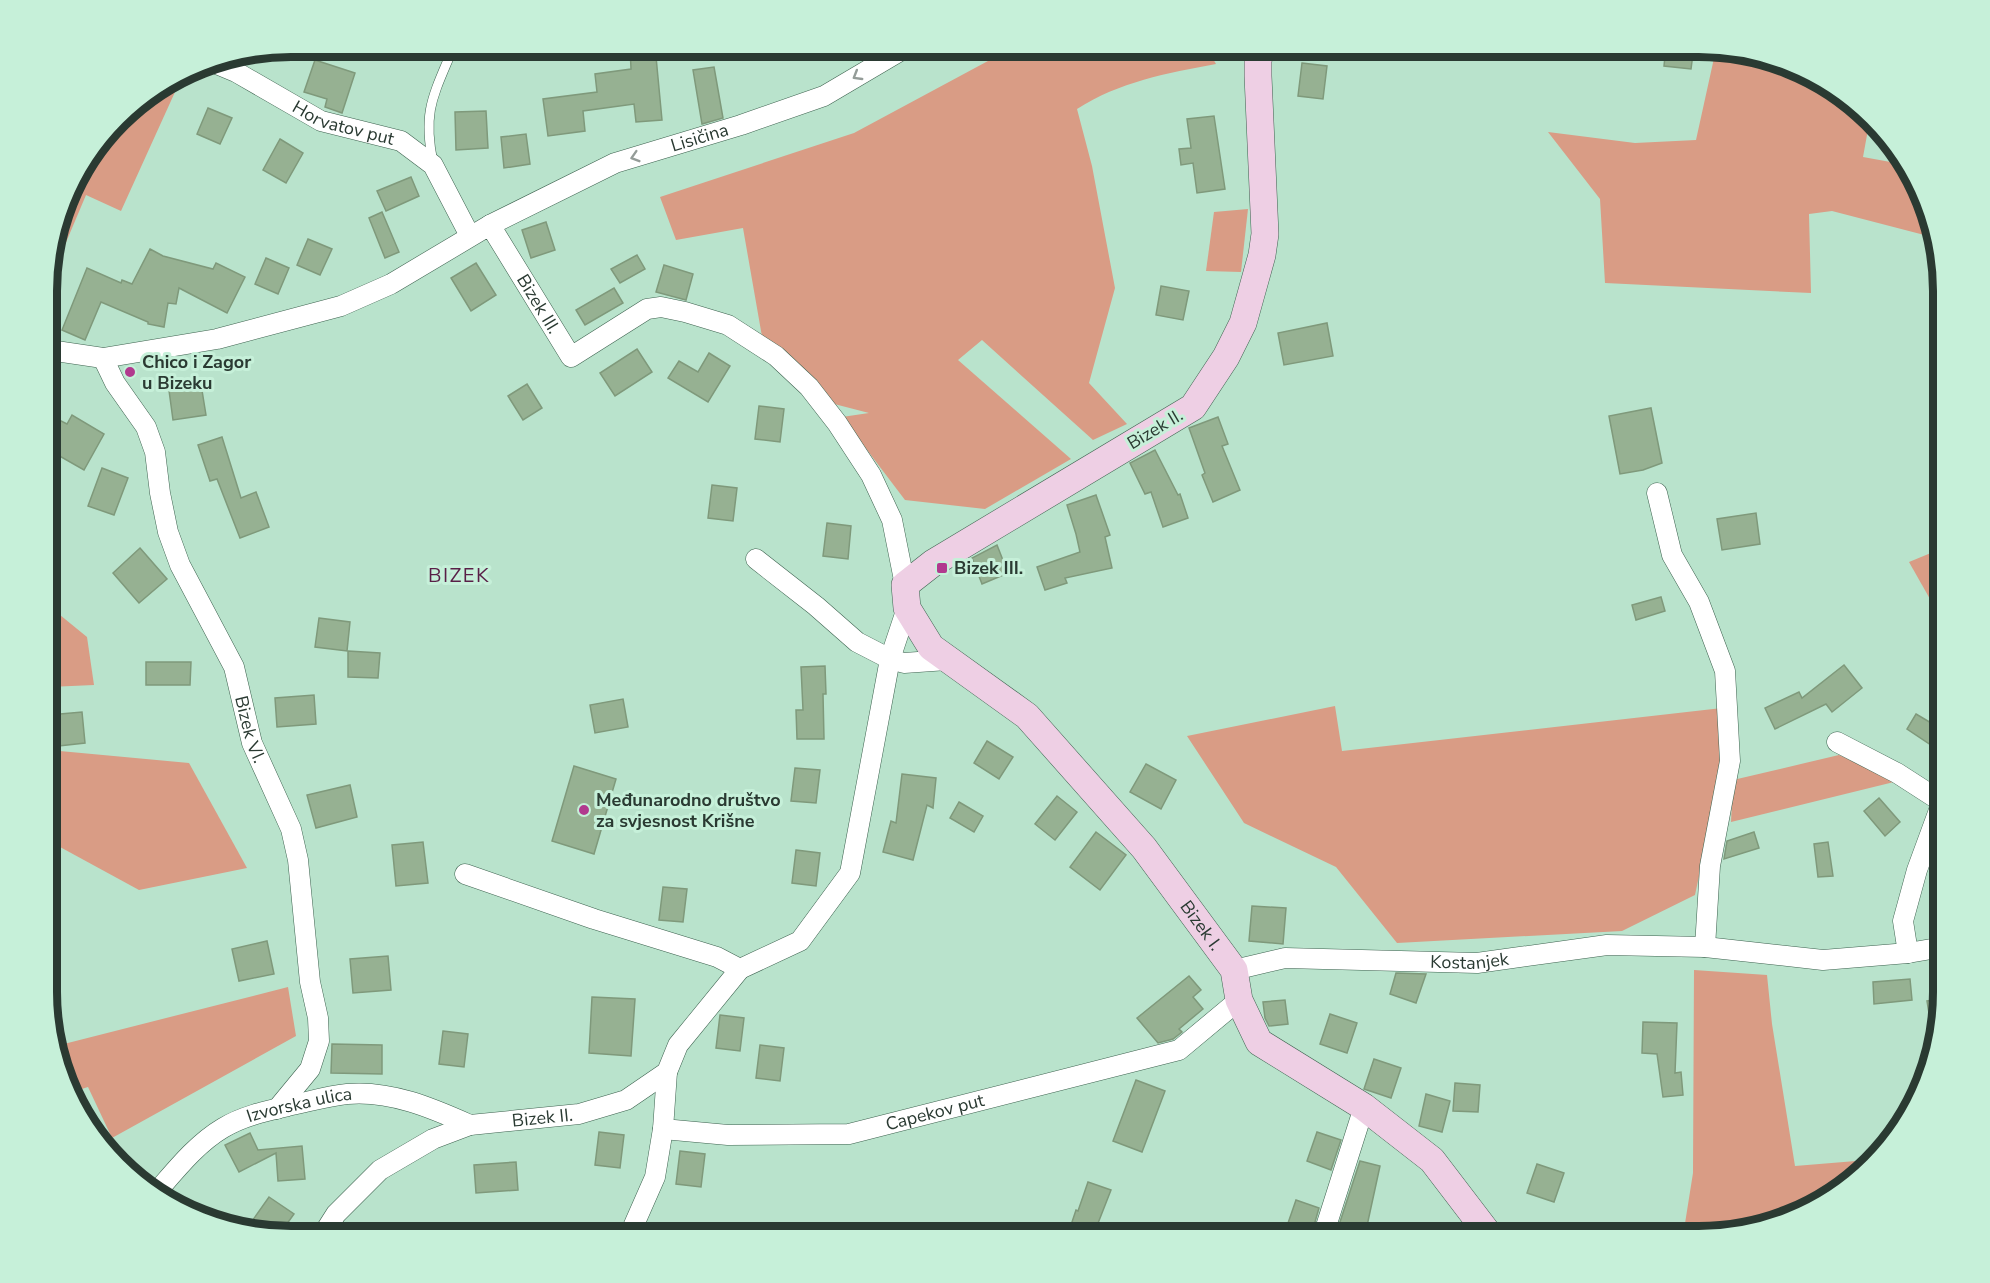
<svg xmlns="http://www.w3.org/2000/svg" width="1990" height="1283" font-family="'Nunito Sans',sans-serif">
  <rect width="100%" height="100%" fill="#b9e3cc"/>
  <g fill="#d99c85">
    <path d="M1014,47H1206L1216,64C1167,73 1119,82 1077,109L1092,166L1115,288L1089,383L1127,424L1093,440L982,340L958,360L1071,459L985,509L905,500L842,417L869,413L815,399L764,348L743,228L676,240L660,197L854,133Z"/>
    <path d="M1716,49L1777,59L1835,88L1869,124L1863,157L1907,165L1911,169L1932,237L1832,211L1809,214L1811,293L1605,283L1600,199L1548,132L1635,143L1696,140Z"/>
    <path d="M167,84L175,92L121,211L86,195L51,278L49,275V259L72,182L129,107Z"/>
    <path d="M1248,209L1241,272L1206,271L1214,212Z"/>
    <path d="M1943,548V622L1909,562Z"/>
    <path d="M49,606L87,637L94,685L49,687Z"/>
    <path d="M1335,706L1342,751L1722,708V767L1695,895L1622,931L1397,943L1336,867L1244,823L1187,736Z"/>
    <path d="M49,750L189,763L247,868L139,890L49,841Z"/>
    <path d="M1839,755L1898,781L1731,822L1733,780Z"/>
    <path d="M1694,970L1767,975L1772,1024L1795,1166L1868,1160L1821,1204L1715,1236H1683L1693,1173Z"/>
    <path d="M288,987L296,1036L112,1138L88,1087L72,1092L56,1046Z"/>
  </g>
  <g fill="#96b192" stroke="#7f997b" stroke-width="1.5">
    <path d="M630,46H655L662,120L636,122L634,104L583,111L585,131L548,136L543,99L597,92L595,74L631,69Z"/>
    <path d="M1666,46H1694L1691,69L1664,66Z"/>
    <path d="M315,60L355,73L342,113L325,107L327,99L304,92Z"/>
    <path d="M1302,63L1327,66L1323,99L1298,96Z"/>
    <path d="M714,67L723,118L702,124L693,70Z"/>
    <path d="M208,108L232,118L220,144L197,134Z"/>
    <path d="M486,111L488,148L456,150L455,112Z"/>
    <path d="M1214,116L1225,189L1197,193L1193,163L1181,165L1179,149L1191,148L1187,119Z"/>
    <path d="M526,134L530,164L504,168L501,137Z"/>
    <path d="M280,139L303,153L286,183L263,170Z"/>
    <path d="M411,177L419,196L386,211L377,191Z"/>
    <path d="M382,212L399,252L385,258L369,218Z"/>
    <path d="M546,222L555,250L531,258L522,230Z"/>
    <path d="M308,239L332,249L320,275L297,265Z"/>
    <path d="M150,249L163,256L213,269L216,263L245,277L227,313L179,288L176,304L168,303L164,327L148,324V322L101,302L85,340L62,330L87,268L121,283L122,280L132,284Z"/>
    <path d="M637,255L645,269L620,283L611,269Z"/>
    <path d="M266,258L289,268L278,294L255,284Z"/>
    <path d="M476,263L496,295L471,311L451,278Z"/>
    <path d="M664,265L693,274L686,300L656,292Z"/>
    <path d="M1161,286L1189,291L1183,320L1156,315Z"/>
    <path d="M614,288L623,303L585,325L576,310Z"/>
    <path d="M1327,323L1333,356L1284,365L1278,333Z"/>
    <path d="M637,349L652,372L615,396L600,373Z"/>
    <path d="M709,353L730,366L708,402L668,378L679,361L698,372Z"/>
    <path d="M200,378L206,415L173,420L168,383Z"/>
    <path d="M527,384L542,408L523,420L508,396Z"/>
    <path d="M759,406L784,409L780,442L755,439Z"/>
    <path d="M1651,408L1662,463L1643,470L1620,474L1609,416Z"/>
    <path d="M49,415L67,424L72,415L104,434L84,470L49,450Z"/>
    <path d="M1218,417L1228,444L1222,446L1240,490L1213,502L1202,475L1205,473L1189,428Z"/>
    <path d="M222,437L241,498L256,492L269,527L240,538L217,479L210,481L198,445Z"/>
    <path d="M1155,450L1178,495L1180,494L1188,518L1163,527L1151,492L1145,494L1130,463Z"/>
    <path d="M102,468L128,478L114,515L88,506Z"/>
    <path d="M712,485L737,488L733,521L708,518Z"/>
    <path d="M1096,495L1110,535L1105,537L1112,568L1065,578L1067,583L1045,590L1037,567L1080,552L1076,534L1067,505Z"/>
    <path d="M1756,513L1760,544L1722,550L1717,519Z"/>
    <path d="M827,523L851,526L848,559L823,556Z"/>
    <path d="M997,545L1008,573L982,584L972,558Z"/>
    <path d="M140,548L167,579L139,603L113,573Z"/>
    <path d="M1661,597L1665,611L1636,620L1632,605Z"/>
    <path d="M319,618L350,622L347,651L315,647Z"/>
    <path d="M348,651L380,653L378,678L348,677Z"/>
    <path d="M146,662H191L190,685H146Z"/>
    <path d="M1844,665L1862,688L1832,712L1826,704L1775,729L1765,708L1799,692L1802,698Z"/>
    <path d="M825,666L826,694H823L824,739H797L796,710H803L801,667Z"/>
    <path d="M314,695L316,724L277,727L275,698Z"/>
    <path d="M623,699L628,727L595,733L590,705Z"/>
    <path d="M82,712L85,743L50,747L49,715Z"/>
    <path d="M1916,714L1943,730V753L1907,729Z"/>
    <path d="M987,741L1013,757L999,779L974,763Z"/>
    <path d="M1146,764L1176,780L1161,809L1130,792Z"/>
    <path d="M574,766L616,779L594,854L552,841Z"/>
    <path d="M795,768L820,770L816,803L791,801Z"/>
    <path d="M902,774L936,778L933,808L927,805L913,860L883,852L891,821L896,823Z"/>
    <path d="M350,785L357,817L316,828L307,795Z"/>
    <path d="M1057,796L1077,812L1055,840L1035,824Z"/>
    <path d="M1879,798L1900,822L1885,836L1864,811Z"/>
    <path d="M959,802L983,816L974,832L950,818Z"/>
    <path d="M1096,832L1126,855L1100,890L1070,867Z"/>
    <path d="M1754,832L1759,848L1724,859L1727,841Z"/>
    <path d="M423,842L428,883L396,886L392,845Z"/>
    <path d="M1828,842L1833,876L1818,877L1814,844Z"/>
    <path d="M796,850L820,853L816,886L792,883Z"/>
    <path d="M663,887L687,889L683,922L659,920Z"/>
    <path d="M1252,906L1286,908L1283,944L1249,941Z"/>
    <path d="M267,941L274,974L239,981L232,949Z"/>
    <path d="M388,956L391,990L353,993L350,959Z"/>
    <path d="M1396,973L1426,974L1416,1003L1390,994Z"/>
    <path d="M1189,976L1201,990L1193,997L1203,1009L1179,1029L1182,1032L1173,1039L1158,1043L1137,1018Z"/>
    <path d="M1910,979L1912,1000L1874,1004L1873,982Z"/>
    <path d="M592,997L635,999L631,1056L589,1053Z"/>
    <path d="M1943,999L1936,1044H1934L1927,1001Z"/>
    <path d="M1285,1000L1288,1024L1269,1026L1265,1018L1263,1002Z"/>
    <path d="M1330,1014L1357,1023L1347,1053L1320,1044Z"/>
    <path d="M720,1015L744,1018L740,1051L716,1048Z"/>
    <path d="M1643,1022L1677,1023L1675,1073L1681,1072L1683,1095L1663,1097L1657,1054L1642,1053Z"/>
    <path d="M443,1031L468,1034L464,1067L439,1064Z"/>
    <path d="M332,1044L382,1045V1074L331,1073Z"/>
    <path d="M760,1045L784,1048L780,1081L756,1078Z"/>
    <path d="M1374,1059L1401,1068L1391,1098L1364,1089Z"/>
    <path d="M1136,1080L1165,1091L1142,1152L1113,1141Z"/>
    <path d="M1455,1083L1480,1085L1478,1112L1453,1111Z"/>
    <path d="M1426,1094L1450,1101L1442,1132L1419,1126Z"/>
    <path d="M599,1132L624,1135L620,1168L595,1165Z"/>
    <path d="M1317,1132L1341,1140L1331,1170L1307,1161Z"/>
    <path d="M250,1133L258,1150L302,1146L305,1179L278,1181L276,1153L239,1172L225,1145Z"/>
    <path d="M680,1151L705,1154L701,1187L676,1184Z"/>
    <path d="M1360,1161L1380,1166L1365,1235L1338,1228Z"/>
    <path d="M516,1162L518,1190L476,1193L474,1165Z"/>
    <path d="M1537,1164L1564,1173L1554,1202L1527,1193Z"/>
    <path d="M1088,1182L1111,1190L1093,1236H1084L1069,1231L1076,1210L1078,1211Z"/>
    <path d="M269,1197L294,1214L279,1235L261,1232L250,1224Z"/>
    <path d="M1296,1200L1319,1208L1311,1236L1286,1229Z"/>
  </g>
  <g fill="none" stroke-linecap="round" stroke-linejoin="round">
    <defs>
      <path id="lane" d="M433,163C423,113 432,98 451,53"/>
      <g id="street">
        <path id="s1" d="M212,62L236,72L321,121L401,141L433,165L470,236"/>
        <path id="s2" d="M490,225L615,163L741,125L824,96L907,47"/>
        <path id="s3" d="M49,350L103,358L217,339L341,306L391,284L490,225L571,357L647,309L661,307L685,312L728,325L776,356L809,387L837,423L871,475L892,520L905,585"/>
        <path id="s4" d="M103,358L115,383L146,427L155,452L160,493L168,532L180,565L234,667L252,743L291,829L298,860L310,982L318,1018L319,1041L310,1069L277,1109"/>
        <path d="M1657,493L1672,555L1699,602L1725,671L1730,761L1710,866L1705,947"/>
        <path d="M756,559L816,606L857,642L890,659L904,663L947,660"/>
        <path d="M1837,742L1897,773L1942,802L1917,870L1903,921L1908,953"/>
        <path d="M465,874L594,919L717,957L740,969"/>
        <path id="s5" d="M1234,970L1285,958L1477,963L1607,945L1705,947L1823,960L1908,953L1943,947"/>
        <path id="s6" d="M667,1072L663,1129L728,1135L849,1134L1179,1050L1239,1000"/>
        <path id="s7" d="M154,1195C175,1171 196,1144 223,1128C243,1116 266,1111 288,1106C308,1102 327,1096 347,1094C390,1090 432,1108 470,1125"/>
        <path id="s8" d="M322,1236L336,1214L380,1170L433,1139L470,1125L579,1114L626,1100L667,1072L678,1045L740,969L800,941L850,873L890,659L907,608"/>
        <path d="M629,1236L655,1177L663,1129"/>
        <path d="M1323,1236L1364,1107"/>
      </g>
      <g id="secondary">
        <path id="s9" d="M1262,47L1258,60V76L1265,234L1262,255L1243,323L1226,357L1193,407L933,563L905,585L907,608L931,647L1027,716L1144,848L1234,970L1239,1000L1259,1042L1364,1107L1432,1160L1490,1236"/>
      </g>
    </defs>
    <use href="#lane" stroke="#3d624f" stroke-width="10"/>
    <use href="#street" stroke="#3d624f" stroke-width="21"/>
    <use href="#secondary" stroke="#3d624f" stroke-width="28"/>
    <use href="#lane" stroke="#fff" stroke-width="9"/>
    <use href="#street" stroke="#fff" stroke-width="20"/>
    <use href="#secondary" stroke="#eecfe4" stroke-width="27"/>
  </g>
  <defs><path id="oneway-chevron" d="M-2-3.5L2.5 0L-2 3.5" fill="none" stroke-width="1.6" stroke-linecap="round" stroke-linejoin="round" transform="scale(1.5)"/></defs>
  <g stroke="#949c98">
    <use href="#oneway-chevron" transform="translate(857 76) rotate(149)"/>
    <use href="#oneway-chevron" transform="translate(635 157) rotate(163)"/>
  </g>
  <g fill="#b1398e" stroke="#c6f0d9" stroke-width="2">
    <circle cx="130" cy="372" r="6"/>
    <rect x="936" y="562" width="12" height="12" rx="3"/>
    <circle cx="584" cy="810" r="6"/>
  </g>
  <g text-anchor="middle" stroke-width="6" stroke-linejoin="round" paint-order="stroke">
    <g font-size="18" fill="#2a3a32" stroke="#c6f0d9">
      <text dy="6" stroke="none"><textPath href="#s1" startOffset="146">Horvatov put</textPath></text>
      <text dy="6" stroke="none"><textPath href="#s2" startOffset="228">Lisičina</textPath></text>
      <text dy="6" stroke="none"><textPath href="#s3" startOffset="561">Bizek III.</textPath></text>
      <text transform="translate(1155 429) rotate(-31)" y="6">Bizek II.</text>
      <text dy="6" stroke="none"><textPath href="#s4" startOffset="404">Bizek VI.</textPath></text>
      <text dy="6" stroke="none"><textPath href="#s9" startOffset="1176">Bizek I.</textPath></text>
      <text dy="6" stroke="none"><textPath href="#s5" startOffset="237">Kostanjek</textPath></text>
      <text dy="6" stroke="none"><textPath href="#s7" startOffset="177">Izvorska ulica</textPath></text>
      <text dy="6" stroke="none"><textPath href="#s6" startOffset="332">Capekov put</textPath></text>
      <text dy="6" stroke="none"><textPath href="#s8" startOffset="262">Bizek II.</textPath></text>
    </g>
    <g font-size="18" font-weight="bold" fill="#2a3a32" stroke="#c6f0d9" text-anchor="start">
      <text x="142" y="368">Chico i Zagor<tspan x="142" dy="21">u Bizeku</tspan></text>
      <text x="954" y="574">Bizek III.</text>
      <text x="596" y="806">Međunarodno društvo<tspan x="596" dy="21">za svjesnost Krišne</tspan></text>
    </g>
    <g font-size="20" letter-spacing="1.5" fill="#591f47" stroke="#c6f0d9">
      <text x="459" y="582">BIZEK</text>
    </g>
  </g>
  <path d="M0 0H1990V1283H0ZM291 57H1699A234 234 0 0 1 1933 291V992A234 234 0 0 1 1699 1226H291A234 234 0 0 1 57 992V291A234 234 0 0 1 291 57Z" fill="#c6f0d9" fill-rule="evenodd"/>
  <path fill="none" stroke="#2a3a32" stroke-width="8" d="M291 57H1699A234 234 0 0 1 1933 291V992A234 234 0 0 1 1699 1226H291A234 234 0 0 1 57 992V291A234 234 0 0 1 291 57Z"/>
</svg>
